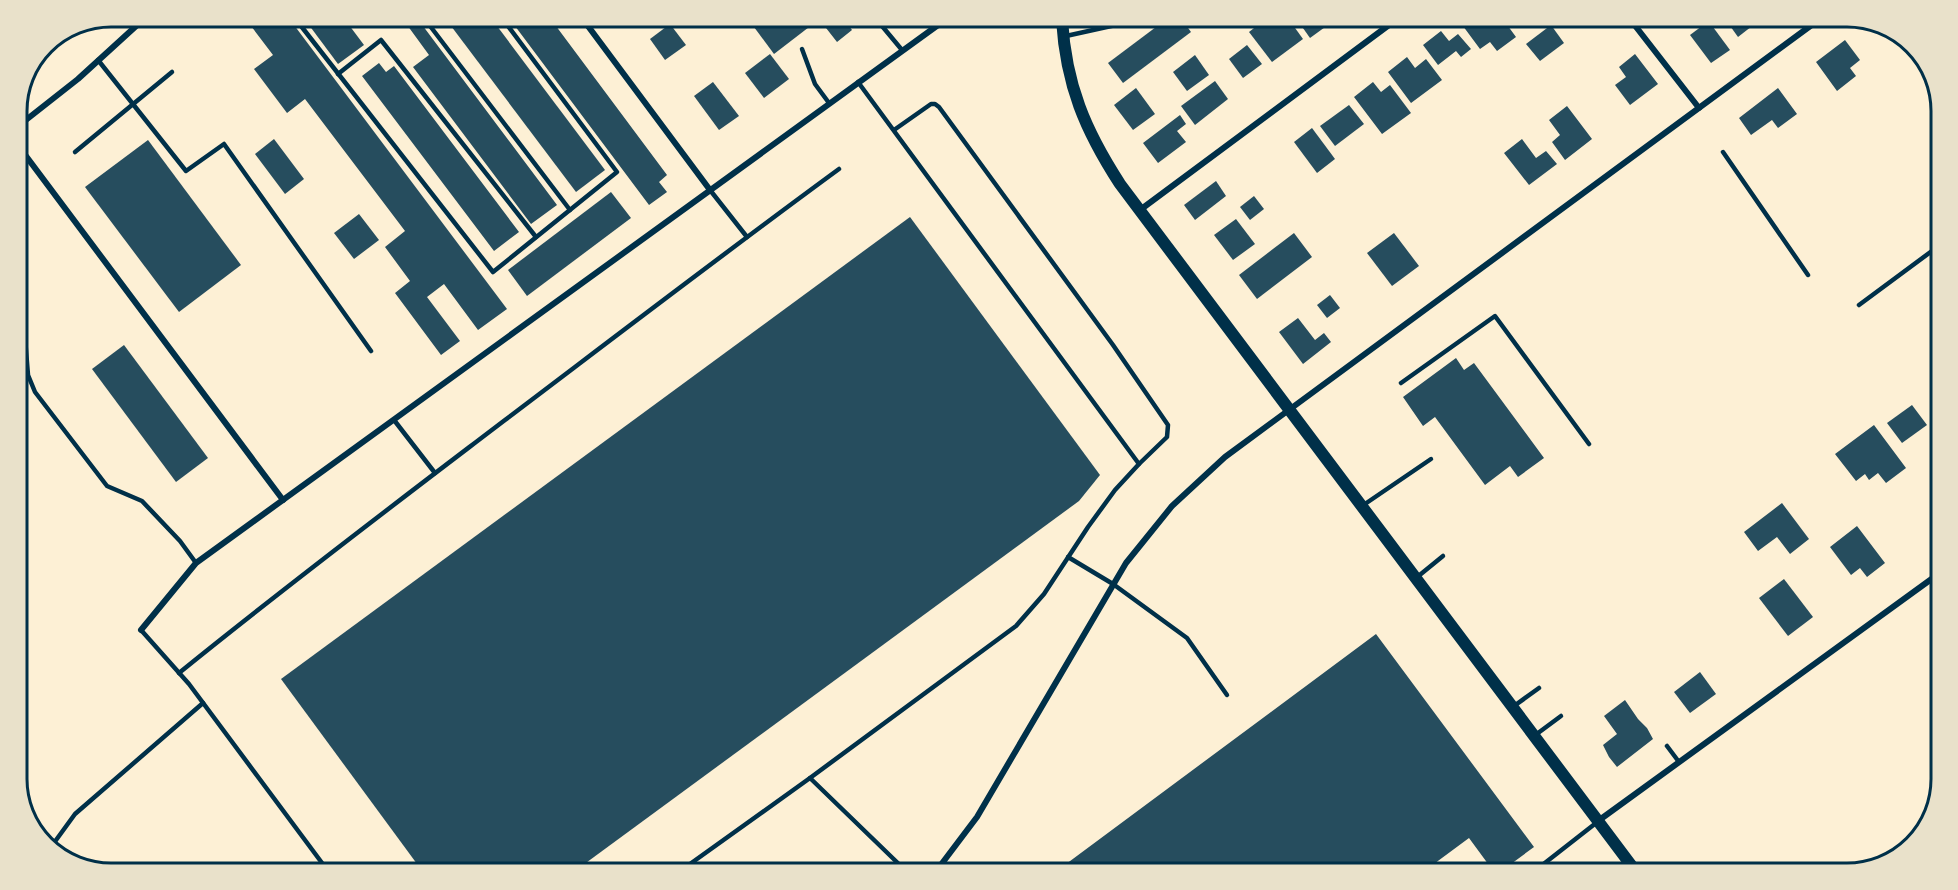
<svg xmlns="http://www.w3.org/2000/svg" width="1958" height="890" font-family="'Varela Round',sans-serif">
  <rect width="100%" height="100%" fill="#fdf0d5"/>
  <g fill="#264d5e">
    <path d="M255,17H288L507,309L478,330L444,284L427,297L460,341L441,355L395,293L410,281L385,247L405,231L305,99L287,113L254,69L273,55L248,22Z"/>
    <path d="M303,17H343L364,45L338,64Z"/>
    <path d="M387,18H417L557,205L531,224L413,67L429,55L402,18L393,24Z"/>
    <path d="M445,18H491L605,170L576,192Z"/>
    <path d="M509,18H550L667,175L659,182L667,192L649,205Z"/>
    <path d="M748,19H809L813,24L774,54Z"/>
    <path d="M819,19L857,20L849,26L852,30L837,42Z"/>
    <path d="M1164,21H1183L1191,32L1123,83L1108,63Z"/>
    <path d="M1263,21H1290L1303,39L1272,62L1249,32Z"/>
    <path d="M1298,21L1332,22L1310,38Z"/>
    <path d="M1460,22H1505L1516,37L1497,51L1490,42L1480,49Z"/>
    <path d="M1706,23H1710L1730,50L1711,63L1690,35Z"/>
    <path d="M1728,23H1756L1738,37Z"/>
    <path d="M670,24L686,45L665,60L650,39Z"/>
    <path d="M1551,25L1564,43L1540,61L1526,44Z"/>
    <path d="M1441,31L1449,41L1458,34L1471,49L1461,57L1456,51L1438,65L1423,45Z"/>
    <path d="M1845,40L1860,60L1850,68L1856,76L1837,91L1816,62Z"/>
    <path d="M1247,45L1262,64L1243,78L1229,59Z"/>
    <path d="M770,54L789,79L764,98L745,73Z"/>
    <path d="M1635,54L1658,84L1630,105L1615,85L1626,77L1619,67Z"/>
    <path d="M1195,55L1209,75L1187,91L1173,72Z"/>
    <path d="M1407,57L1415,68L1426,59L1442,80L1411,103L1388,72Z"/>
    <path d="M379,63L386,72L394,66L519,232L494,251L362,76Z"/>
    <path d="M1215,81L1228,99L1195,125L1181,106Z"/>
    <path d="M713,82L739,116L719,130L694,96Z"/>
    <path d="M1373,82L1381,92L1390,85L1411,113L1382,134L1354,97Z"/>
    <path d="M1136,88L1155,114L1133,130L1114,105Z"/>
    <path d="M1778,88L1797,114L1778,128L1772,120L1751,135L1739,118Z"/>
    <path d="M1349,105L1364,124L1335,146L1320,126Z"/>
    <path d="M1567,106L1592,139L1565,160L1552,142L1560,135L1549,120Z"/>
    <path d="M1180,115L1186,124L1177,131L1186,142L1158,163L1143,143Z"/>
    <path d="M1312,128L1335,159L1317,173L1294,142Z"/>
    <path d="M274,139L304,179L285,194L255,154Z"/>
    <path d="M1522,139L1536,158L1546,151L1557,164L1529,185L1504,153Z"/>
    <path d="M148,140L241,265L179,312L85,187Z"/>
    <path d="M1216,181L1226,196L1195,220L1184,205Z"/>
    <path d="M611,192L631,218L527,296L508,270Z"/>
    <path d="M1254,196L1264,209L1250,220L1240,207Z"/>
    <path d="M359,214L379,240L354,259L334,233Z"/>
    <path d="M910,217L1100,475L1079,501L579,868H420L281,679Z"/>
    <path d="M1236,219L1255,244L1233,260L1214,235Z"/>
    <path d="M1294,233L1312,257L1257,299L1239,275Z"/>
    <path d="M1394,233L1419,266L1392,286L1367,253Z"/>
    <path d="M1330,295L1340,308L1327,318L1317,305Z"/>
    <path d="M1298,318L1315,340L1324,333L1331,342L1303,364L1279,332Z"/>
    <path d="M124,345L208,458L176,482L92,369Z"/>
    <path d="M1456,358L1464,370L1474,363L1544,458L1518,477L1510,466L1485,485L1435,417L1423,426L1403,397Z"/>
    <path d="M1912,405L1927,425L1902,443L1887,423Z"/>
    <path d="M1874,425L1906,468L1886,483L1878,473L1869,480L1865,474L1856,481L1835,454Z"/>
    <path d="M1782,503L1809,539L1790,554L1777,537L1758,551L1744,532Z"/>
    <path d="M1857,526L1885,563L1867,577L1860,568L1851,575L1830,547Z"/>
    <path d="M1784,579L1813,617L1788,636L1759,598Z"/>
    <path d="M1376,634L1534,847L1500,872H1494L1469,838L1423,872L1058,870Z"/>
    <path d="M1700,672L1716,694L1690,713L1674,692Z"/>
    <path d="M1625,700L1638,719L1647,728L1653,739L1617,767L1609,757L1603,745L1617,734L1604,716Z"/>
  </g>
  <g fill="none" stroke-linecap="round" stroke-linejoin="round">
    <g stroke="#003049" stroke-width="4.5">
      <path d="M294,17L493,272L617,172L502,18"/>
      <path d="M424,18L570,210"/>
      <path d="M877,20L902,50"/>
      <path d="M1066,36L1134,21"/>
      <path d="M802,49L815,84L829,103"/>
      <path d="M98,60L186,171L224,144L371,351"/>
      <path d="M338,74L381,40L536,237"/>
      <path d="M894,130L931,104H935L939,107L1113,345L1168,425L1167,437L1139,464"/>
      <path d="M75,152L172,72"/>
      <path d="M1723,152L1808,275"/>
      <path d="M710,190L747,237"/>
      <path d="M17,305L23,313L28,375L35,392L107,486L142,501L180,541L196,563"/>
      <path d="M1859,305L1940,245"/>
      <path d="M1401,383L1495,316L1589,444"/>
      <path d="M394,420L435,473"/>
      <path d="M1362,506L1431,459"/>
      <path d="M1068,557L1113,584L1187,638L1227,695"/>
      <path d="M1416,578L1443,556"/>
      <path d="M141,630L189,684L325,867"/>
      <path d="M179,673C286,586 396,503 505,420C616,336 727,251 839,169"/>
      <path d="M1514,706L1539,688"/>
      <path d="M1534,736L1561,716"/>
      <path d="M1667,746L1679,762"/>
      <path d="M810,778L1016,626L1044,594L1088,527L1115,490L1139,464L858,82"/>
      <path d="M51,847L75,814L203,703"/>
      <path d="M683,869L810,778L905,870"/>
      <path d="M1532,872L1541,866"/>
      <path d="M1545,872L1541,866L1596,823"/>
    </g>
    <g stroke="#003049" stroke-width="6">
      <path d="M582,18L710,190"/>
      <path d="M1633,23L1699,108"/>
      <path d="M17,127L78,79L146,17"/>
      <path d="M17,144L283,500"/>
      <path d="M1140,210L1393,22"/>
      <path d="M141,630L196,563L945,20"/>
      <path d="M1598,821L1937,575"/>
      <path d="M937,870L977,817L1126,563L1172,506L1225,457L1813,24"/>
    </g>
    <path stroke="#003049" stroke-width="12" d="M1062,20C1066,85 1085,130 1120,184L1637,873"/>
  </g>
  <path d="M0 0H1958V890H0ZM111 27H1847A84 84 0 0 1 1931 111V779A84 84 0 0 1 1847 863H111A84 84 0 0 1 27 779V111A84 84 0 0 1 111 27Z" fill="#e9e1ca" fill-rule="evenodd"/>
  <path fill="none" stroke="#003049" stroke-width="3" d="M111 27H1847A84 84 0 0 1 1931 111V779A84 84 0 0 1 1847 863H111A84 84 0 0 1 27 779V111A84 84 0 0 1 111 27Z"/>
</svg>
